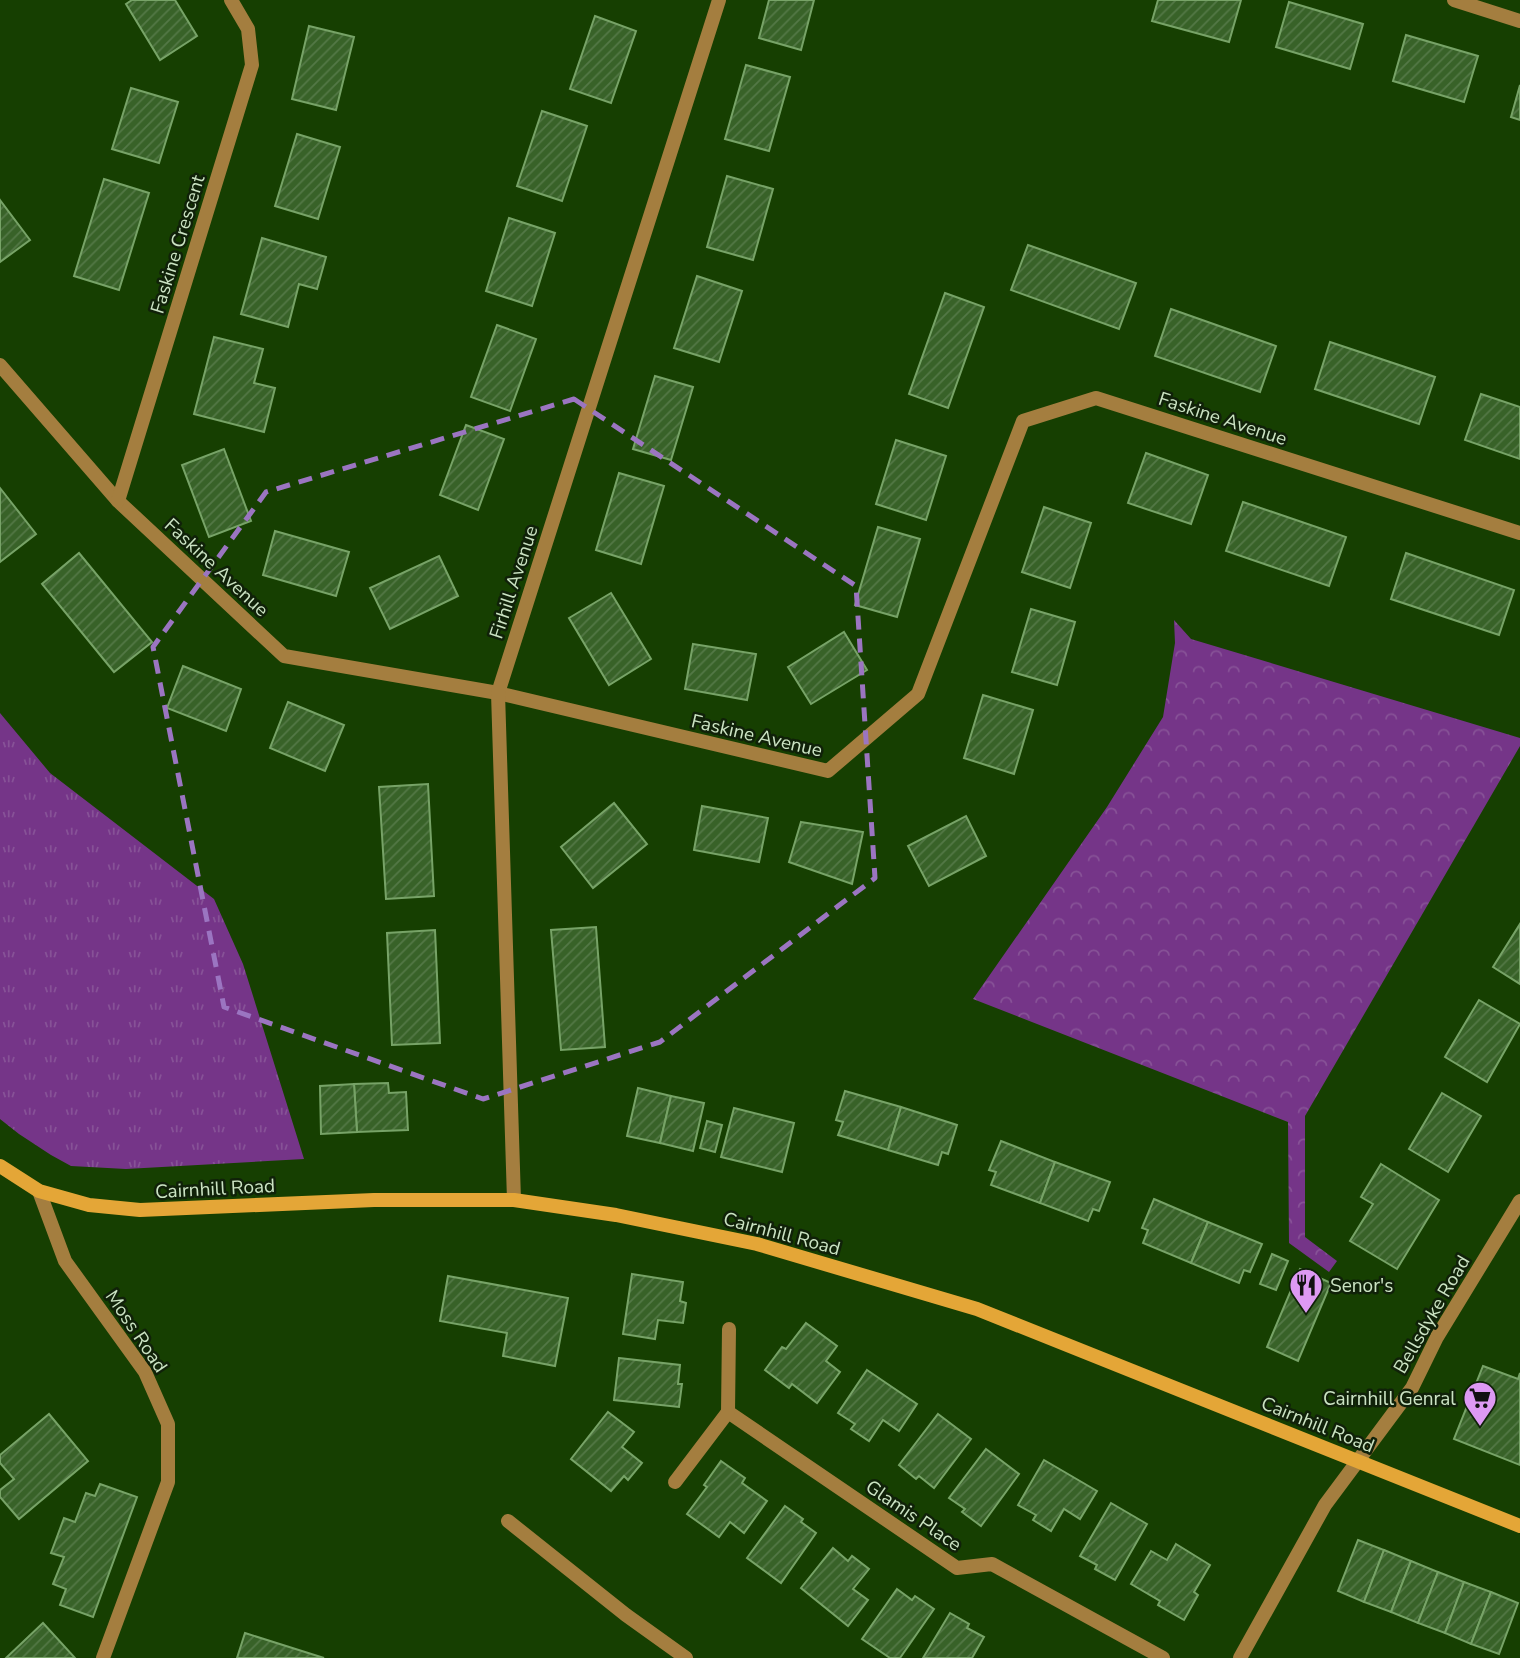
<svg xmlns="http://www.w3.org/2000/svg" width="1520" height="1658" font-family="'Nunito Sans',sans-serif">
  <defs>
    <pattern id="grass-tufts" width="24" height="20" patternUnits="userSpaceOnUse" patternTransform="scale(1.75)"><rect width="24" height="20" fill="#753588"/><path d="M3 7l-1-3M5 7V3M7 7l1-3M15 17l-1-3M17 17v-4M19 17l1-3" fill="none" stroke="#875297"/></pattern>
    <pattern id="park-crowns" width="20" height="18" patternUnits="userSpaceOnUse" patternTransform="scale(1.75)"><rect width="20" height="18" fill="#753588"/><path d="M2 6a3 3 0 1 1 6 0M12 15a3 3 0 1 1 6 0" fill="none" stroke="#875297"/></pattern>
    <pattern id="building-hatch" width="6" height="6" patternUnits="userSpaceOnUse" patternTransform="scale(1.75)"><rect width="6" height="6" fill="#386228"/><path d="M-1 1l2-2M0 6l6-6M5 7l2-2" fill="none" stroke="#537846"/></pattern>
  </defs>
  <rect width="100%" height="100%" fill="#163f01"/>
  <path fill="url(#grass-tufts)" d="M0,713L50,773L214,899L243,964L304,1159L126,1169L71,1166L51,1155L19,1134L0,1119Z"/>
  <path fill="url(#park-crowns)" d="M1174,620L1191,639L1520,738V746L1305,1116V1237L1337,1261L1329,1272L1289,1243L1288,1122L973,999L1107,807L1163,717L1175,643Z"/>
  <g fill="url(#building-hatch)" stroke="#77a367" stroke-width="2">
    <path d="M132,0H175L197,36L160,60L126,4Z"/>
    <path d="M769,0H814L801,50L759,38Z"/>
    <path d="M1158,0H1241L1229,42L1152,21Z"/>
    <path d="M1289,2L1363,24L1350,69L1276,47Z"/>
    <path d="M595,16L636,31L611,103L570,89Z"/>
    <path d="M309,26L354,37L336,110L292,99Z"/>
    <path d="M1406,35L1478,56L1464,102L1393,81Z"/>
    <path d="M746,65L790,77L769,151L725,139Z"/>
    <path d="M1520,85V120L1511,117Z"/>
    <path d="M131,88L178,102L159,163L112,149Z"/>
    <path d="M542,111L587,126L562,201L517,186Z"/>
    <path d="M297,134L340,147L318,219L275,206Z"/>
    <path d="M727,176L773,189L753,260L707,247Z"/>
    <path d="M104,179L149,193L119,290L74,276Z"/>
    <path d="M0,200L30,240L0,262Z"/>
    <path d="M509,218L555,233L532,306L486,291Z"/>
    <path d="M262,238L326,257L317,289L299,284L288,327L241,314Z"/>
    <path d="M1028,245L1136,283L1119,329L1011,290Z"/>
    <path d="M697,276L742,291L719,362L674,348Z"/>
    <path d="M945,293L984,307L948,408L909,394Z"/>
    <path d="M1171,309L1276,346L1260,392L1155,356Z"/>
    <path d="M497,325L536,339L510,411L471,397Z"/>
    <path d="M214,337L263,349L254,383L275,388L264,432L194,414Z"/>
    <path d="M1330,342L1435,377L1419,424L1315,389Z"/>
    <path d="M655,376L693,387L671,460L633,449Z"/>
    <path d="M1481,394L1520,407V459L1465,440Z"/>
    <path d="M466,425L504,439L478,510L440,495Z"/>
    <path d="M896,440L946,456L926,520L876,504Z"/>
    <path d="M224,449L251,521L209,537L182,465Z"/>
    <path d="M1146,453L1208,475L1191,524L1128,503Z"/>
    <path d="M619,473L664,486L641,564L596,550Z"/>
    <path d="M0,488L36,534L0,562Z"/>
    <path d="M1243,502L1346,537L1329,586L1226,551Z"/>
    <path d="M1044,507L1091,523L1070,588L1022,572Z"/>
    <path d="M878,527L920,539L897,617L855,605Z"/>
    <path d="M275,531L349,552L336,596L263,575Z"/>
    <path d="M79,553L152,642L114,672L42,584Z"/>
    <path d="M1406,553L1514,590L1499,635L1391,599Z"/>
    <path d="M439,556L458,596L390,629L370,588Z"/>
    <path d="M611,593L651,659L609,685L569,618Z"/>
    <path d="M1031,609L1075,622L1057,685L1012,672Z"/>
    <path d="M844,632L867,670L811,704L788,667Z"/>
    <path d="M693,644L756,654L747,700L685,689Z"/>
    <path d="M183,666L241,689L226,731L167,708Z"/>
    <path d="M983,695L1033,710L1014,774L964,758Z"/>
    <path d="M288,702L344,725L325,771L270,748Z"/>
    <path d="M428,784L434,896L386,899L379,787Z"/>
    <path d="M614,803L647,844L593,888L561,847Z"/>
    <path d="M702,806L768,818L759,862L694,850Z"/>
    <path d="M966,816L986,856L929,886L908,846Z"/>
    <path d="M801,822L863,832L852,884L789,862Z"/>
    <path d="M1520,924V984L1493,967Z"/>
    <path d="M596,927L605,1047L561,1050L551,930Z"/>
    <path d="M435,930L440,1043L392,1045L387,933Z"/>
    <path d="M1479,1000L1520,1024L1487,1082L1445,1057Z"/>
    <path d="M388,1083L389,1093L406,1092L408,1130L357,1132L354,1084Z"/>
    <path d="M354,1084L357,1132L321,1134L320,1086Z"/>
    <path d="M638,1088L671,1096L660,1143L627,1136Z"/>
    <path d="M845,1091L901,1107L888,1150L838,1135L843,1122L836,1120Z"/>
    <path d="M1442,1093L1481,1116L1448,1172L1409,1149Z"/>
    <path d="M671,1096L704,1103L693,1151L660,1143Z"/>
    <path d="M901,1107L957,1125L948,1154L942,1152L938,1165L888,1150Z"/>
    <path d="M734,1108L794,1123L782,1172L721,1157Z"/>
    <path d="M707,1121L722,1125L715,1152L700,1148Z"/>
    <path d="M1001,1141L1055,1162L1040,1203L991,1185L996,1172L989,1170Z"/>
    <path d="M1055,1162L1110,1182L1099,1211L1093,1209L1088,1221L1040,1203Z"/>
    <path d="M1381,1164L1439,1200L1397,1269L1350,1241L1373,1204L1361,1197Z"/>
    <path d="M1154,1199L1208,1222L1191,1263L1143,1243L1148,1230L1142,1228Z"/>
    <path d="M1208,1222L1262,1244L1250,1272L1244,1270L1239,1283L1191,1263Z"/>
    <path d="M1272,1254L1288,1261L1276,1290L1260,1284Z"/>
    <path d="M1300,1269L1331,1283L1298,1361L1267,1347Z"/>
    <path d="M632,1274L683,1282L680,1301L686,1303L683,1323L658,1320L655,1339L623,1334Z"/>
    <path d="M448,1276L568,1298L555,1366L503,1356L507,1333L440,1321Z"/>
    <path d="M806,1323L837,1346L826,1361L840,1372L817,1403L792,1384L789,1388L765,1370L782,1347L786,1349Z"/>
    <path d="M619,1358L680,1365L678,1384H682L679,1407L614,1400Z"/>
    <path d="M1483,1366L1518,1379L1520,1373V1465L1454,1439Z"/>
    <path d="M867,1370L917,1404L899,1431L883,1420L869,1441L851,1429L855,1424L838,1413Z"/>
    <path d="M608,1412L634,1432L622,1447L642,1463L628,1480L624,1476L611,1491L571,1459Z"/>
    <path d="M49,1414L88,1461L19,1519L0,1497V1490L14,1479L0,1463V1455Z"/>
    <path d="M938,1414L971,1439L934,1488L919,1476L916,1479L899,1465Z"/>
    <path d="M986,1449L1019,1474L981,1526L962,1512L965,1509L949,1498Z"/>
    <path d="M1044,1460L1097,1491L1080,1519L1064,1509L1051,1531L1033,1520L1036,1515L1018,1505Z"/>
    <path d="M721,1461L745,1478L742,1483L767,1501L744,1533L730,1522L719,1537L687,1514L707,1487L704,1485Z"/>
    <path d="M100,1484L137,1497L93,1617L60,1605L66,1589L53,1584L64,1557L51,1553L64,1518L75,1522L86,1493L95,1496Z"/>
    <path d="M1111,1503L1147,1524L1115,1580L1095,1569L1097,1565L1080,1556Z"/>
    <path d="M785,1506L803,1519L801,1522L816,1533L781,1583L747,1558Z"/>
    <path d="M1358,1540L1384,1550L1364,1602L1338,1591Z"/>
    <path d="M1176,1544L1210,1565L1194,1592L1198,1595L1184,1620L1158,1605L1160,1601L1131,1584L1151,1551L1167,1560Z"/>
    <path d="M833,1548L848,1561L852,1556L869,1569L853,1589L868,1600L848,1626L801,1588Z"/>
    <path d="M1384,1550L1411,1561L1391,1612L1364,1602Z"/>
    <path d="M1411,1561L1438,1572L1418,1623L1391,1612Z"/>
    <path d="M1438,1572L1464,1582L1445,1633L1418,1623Z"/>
    <path d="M1464,1582L1491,1592L1471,1644L1445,1633Z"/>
    <path d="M897,1589L912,1600L915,1596L934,1609L900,1658H890L862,1639Z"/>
    <path d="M1491,1592L1518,1603L1499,1654L1471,1644Z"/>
    <path d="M950,1613L969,1624L967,1628L984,1637L972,1658H923Z"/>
    <path d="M43,1623L75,1658H6Z"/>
    <path d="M245,1633L324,1658H237Z"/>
  </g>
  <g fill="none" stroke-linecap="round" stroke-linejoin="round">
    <path stroke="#a47e3f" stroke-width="14" d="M508,1521L626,1615L686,1658"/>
    <g stroke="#a47e3f" stroke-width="14">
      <path d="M1454,0L1520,21"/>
      <path d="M0,365L118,501L284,656L498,693L828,771L918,694L1023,421L1096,398L1520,533"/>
      <path d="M118,501L252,65L248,29L231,0"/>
      <path d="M39,1191L65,1261L145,1372L168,1424V1482L103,1658"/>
      <path d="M514,1200L498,693L719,0"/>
      <path d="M728,1412L957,1568L992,1564L1163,1658"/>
      <path d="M675,1482L728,1412L729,1329"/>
      <path d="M1240,1658L1325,1505L1412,1388L1437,1337L1520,1201"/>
    </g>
    <path stroke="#e4a637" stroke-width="14" d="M0,1166L39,1191L89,1205L140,1210L374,1200H514L616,1215L757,1244L977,1309L1520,1526"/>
  </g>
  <path fill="none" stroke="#9b75c1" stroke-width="5" stroke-dasharray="14 9" stroke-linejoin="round" d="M574,399L856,586L875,878L660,1042L483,1099L224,1007L153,647L266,492Z"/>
  <defs>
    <symbol id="restaurant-pin" viewBox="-11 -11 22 30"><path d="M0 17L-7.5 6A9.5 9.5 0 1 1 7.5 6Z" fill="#dd99f3" stroke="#102109"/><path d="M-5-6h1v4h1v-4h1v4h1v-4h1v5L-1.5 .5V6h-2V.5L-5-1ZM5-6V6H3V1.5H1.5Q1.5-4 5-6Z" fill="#111"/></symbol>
    <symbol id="supermarket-pin" viewBox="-11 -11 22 30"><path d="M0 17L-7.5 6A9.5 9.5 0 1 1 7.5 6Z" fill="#dd99f3" stroke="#102109"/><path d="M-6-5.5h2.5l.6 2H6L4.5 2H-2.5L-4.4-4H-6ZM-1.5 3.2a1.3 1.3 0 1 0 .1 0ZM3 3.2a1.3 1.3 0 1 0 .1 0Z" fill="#111"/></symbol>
  </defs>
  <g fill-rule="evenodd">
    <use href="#restaurant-pin" x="1287" y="1266" width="38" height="52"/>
    <use href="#supermarket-pin" x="1461" y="1379" width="38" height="52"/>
  </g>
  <g text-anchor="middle" stroke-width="5" stroke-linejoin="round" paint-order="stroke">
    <g font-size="19" fill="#cbe3c3" stroke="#102109">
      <text transform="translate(177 244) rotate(-73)" y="7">Faskine Crescent</text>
      <text transform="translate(1223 418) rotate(18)" y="7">Faskine Avenue</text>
      <text transform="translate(217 567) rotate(43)" y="7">Faskine Avenue</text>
      <text transform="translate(513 582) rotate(-72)" y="7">Firhill Avenue</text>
      <text transform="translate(757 735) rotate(13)" y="7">Faskine Avenue</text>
      <text transform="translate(215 1188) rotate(-3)" y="7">Cairnhill Road</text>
      <text transform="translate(782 1233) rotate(15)" y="7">Cairnhill Road</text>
      <text transform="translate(1431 1314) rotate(-60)" y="7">Bellsdyke Road</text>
      <text transform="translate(137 1331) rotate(56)" y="7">Moss Road</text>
      <text transform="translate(1318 1424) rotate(22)" y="7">Cairnhill Road</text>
      <text transform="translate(914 1515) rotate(34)" y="7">Glamis Place</text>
    </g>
    <g font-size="19" fill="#cbe3c3" stroke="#102109" text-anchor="start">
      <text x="1330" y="1292">Senor's</text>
      <text x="1456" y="1405" text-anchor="end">Cairnhill Genral</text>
    </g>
  </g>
</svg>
